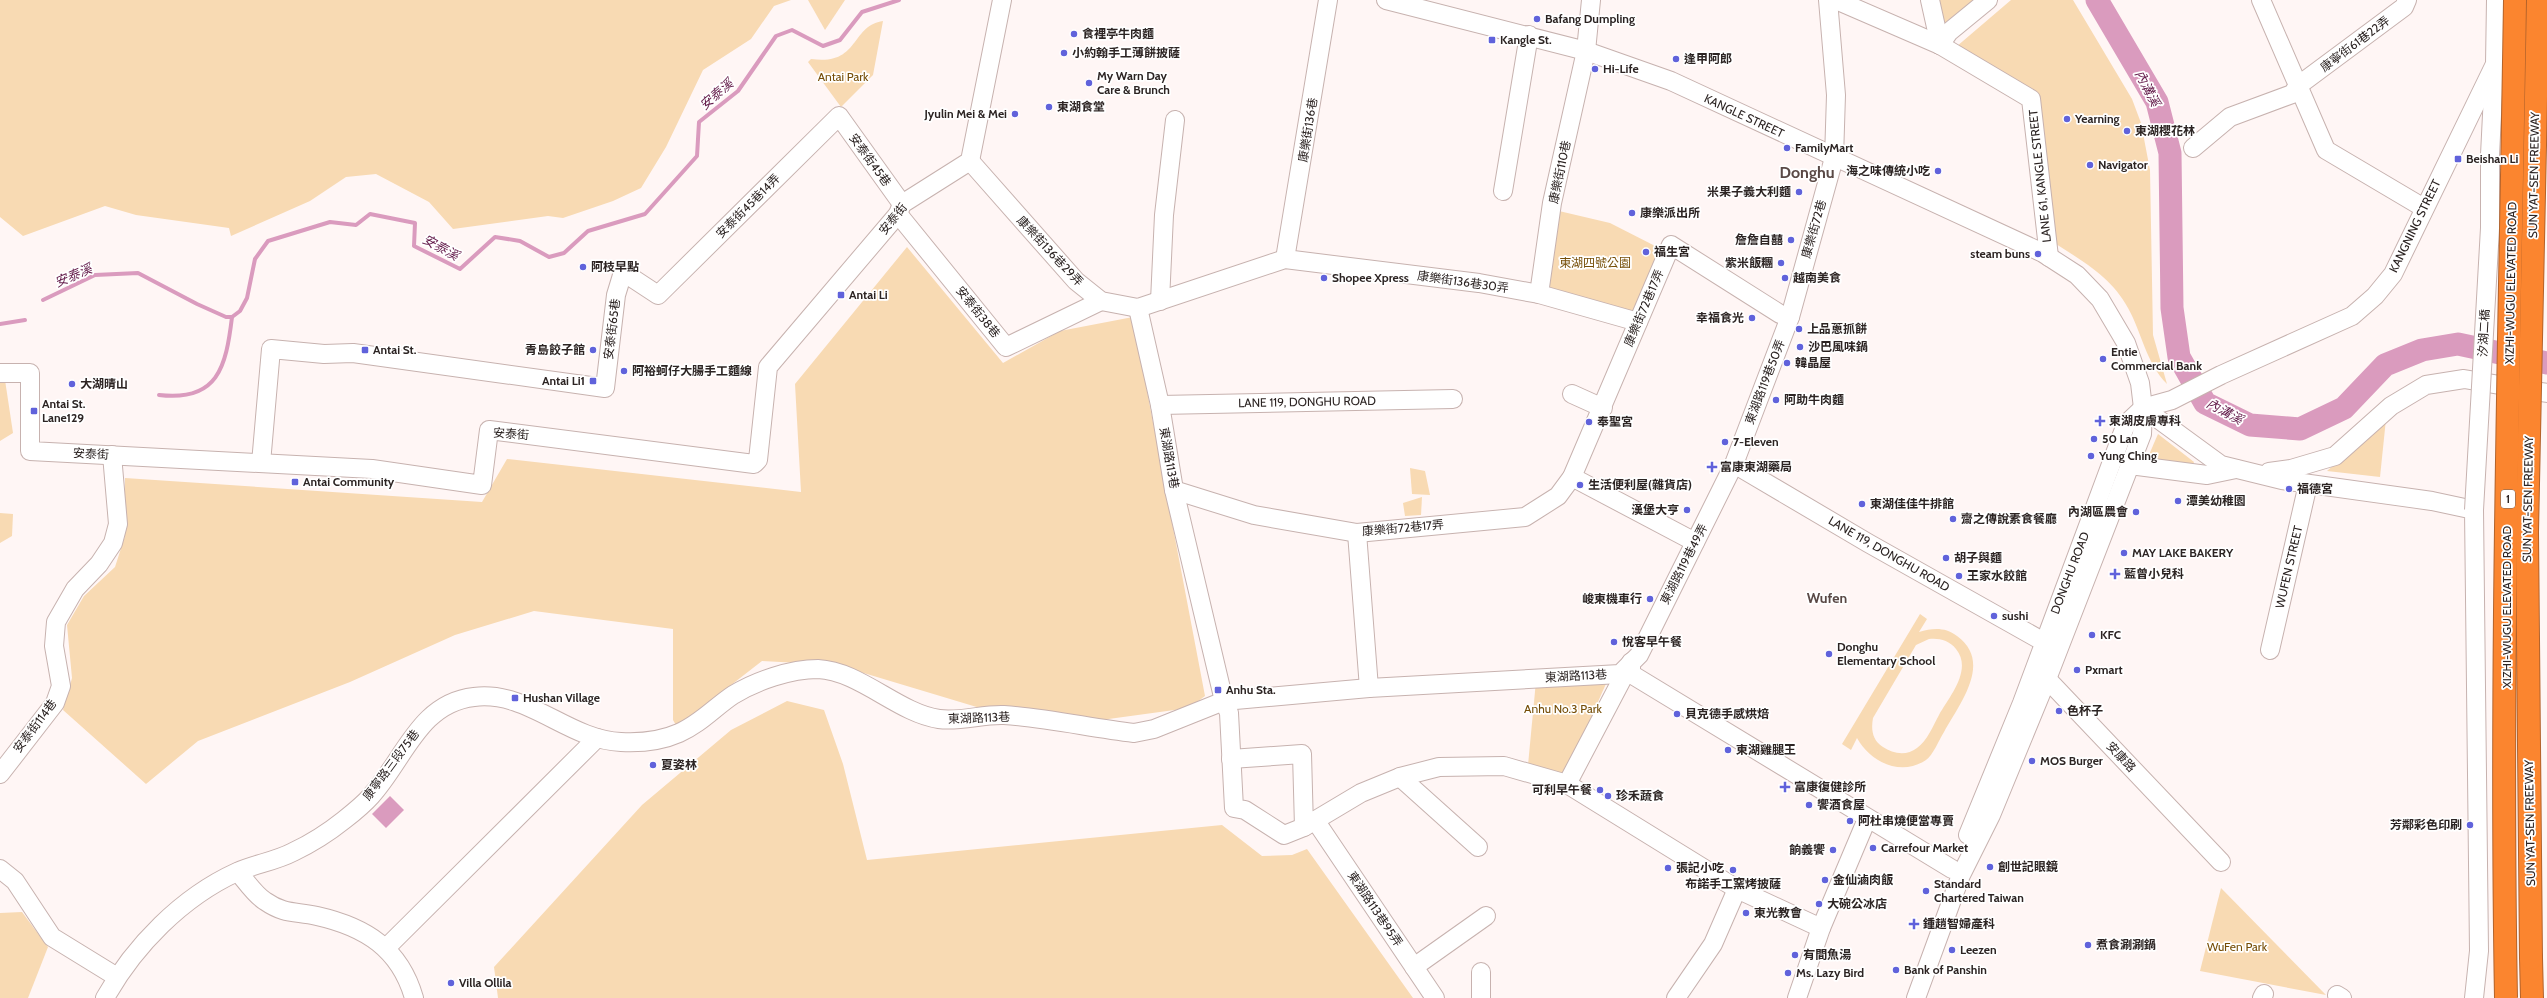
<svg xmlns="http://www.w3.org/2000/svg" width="2547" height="998" font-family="Cabin,'Noto Sans TC',sans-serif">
  <rect width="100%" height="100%" fill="#fff6f5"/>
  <g fill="#f8dab3" fill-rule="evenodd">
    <path d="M0,0H791L774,6L751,39L703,70L666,147L641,188L613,201L563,218L548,216L453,229L429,202L376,174L346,177L310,201L231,236L229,228L136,215L105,206L23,236L0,217Z"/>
    <path d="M808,0H845L825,30Z"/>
    <path d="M1936,0H1974L1942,25Z"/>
    <path d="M2011,0H2073L2132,99L2141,123L2150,170L2153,335L2167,384C2146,363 2142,333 2128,308C2112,278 2084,262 2056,244L2037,94L1956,47Z"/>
    <path d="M883,21L873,75L841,107L808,62L811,59C860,66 850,26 883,21Z"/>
    <path d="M1559,211L1610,223L1663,250L1633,317L1543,292Z"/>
    <path d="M907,247L1003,363L1060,331L1133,317L1205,696L1189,708L1094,721L980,708L837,665L762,661L677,727L673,720V629L534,611L455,635L350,682L198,741L146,784L63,710L72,678L67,625L84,596L115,567L125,536V478L482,502L507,459L801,492L795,384Z"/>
    <path d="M0,380H5L13,433L0,441Z"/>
    <path d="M2386,419L2380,477L2327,471Z"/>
    <path d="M2158,434L2194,462L2192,467L2151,463L2148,457Z"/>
    <path d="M1410,468L1425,471L1430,495L1412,494Z"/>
    <path d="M1422,497L1421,515L1405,516L1403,503Z"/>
    <path d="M0,513L13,514L12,536L0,543Z"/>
    <path d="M1920,614L1927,619L1919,632C1933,628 1945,627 1957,636C1993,662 1960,703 1944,732C1939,740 1933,755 1926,760C1901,777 1870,762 1857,738L1851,750L1842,744ZM1929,639C1939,638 1949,640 1956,649C1973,670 1949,697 1939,715C1933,726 1927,741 1917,748C1907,756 1893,754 1883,747C1872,740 1871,729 1873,718L1916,645Z"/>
    <path d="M1609,677L1565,776L1528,765L1536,681Z"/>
    <path d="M787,701L824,710L843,764L867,860L1222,825L1262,856L1292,855L1307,849L1413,998H498L494,967L642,805L731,730Z"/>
    <path d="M2221,888L2326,995L2200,971Z"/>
    <path d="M22,912L48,947L28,998H0V913Z"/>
  </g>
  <path fill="#da9bbe" d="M390,796L404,810L386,828L372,814Z"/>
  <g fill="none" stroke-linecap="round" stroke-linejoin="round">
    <g stroke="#da9bbe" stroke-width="4">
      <path d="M43,300L95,275L138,273L197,304L226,317H232L240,311L247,298L255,259L268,241L330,222L356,225L370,214L415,223L414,246L460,269L495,237L520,241L549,257L564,253L588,231L645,214L697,156L699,122L738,91L776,36L792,30L823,46L840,40L862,12L899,0"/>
      <path d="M0,324L25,320"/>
      <path d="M159,395C218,402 226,367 232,317"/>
    </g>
    <path stroke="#da9bbe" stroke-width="23" d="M2097,0L2157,102L2170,153L2172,308L2179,357L2205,403L2250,425L2300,429L2344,408L2385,365L2422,350L2458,344L2547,363"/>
    <defs>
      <g id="minor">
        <path d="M1386,0L1586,51L1671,81L2043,253L2077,275L2100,299L2126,343L2140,383L2143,408L2142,434L2047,679L1991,815L1961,875L1916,998"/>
        <path d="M1836,0L1940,45L2031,99L2049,257"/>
        <path d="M1930,0L1940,45"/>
        <path d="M2261,0L2326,150L2424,208"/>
        <path d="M1940,45L1949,32L1988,0"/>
        <path d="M2193,148L2230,117L2292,94L2299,85L2404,7L2407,0"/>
        <path d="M2490,155L2494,74"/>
        <path d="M970,161L1076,281L1101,301L1138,308L1285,259L1479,283L1539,294L1638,322"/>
        <path d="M1503,191L1529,35"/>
        <path d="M898,214L1006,347L1101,301"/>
        <path d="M1285,259L1328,0"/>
        <path d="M1539,294L1552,203L1586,51L1591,0"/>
        <path d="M1160,301L1164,215L1175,120"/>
        <path d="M1138,308L1160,405L1174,490L1224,701L1229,713L1234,808L1245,810L1284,835L1304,827L1361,793L1400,777L1439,767L1504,766L1567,784L1629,666"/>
        <path d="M0,373H30V451L372,469L482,485L489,430L754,464L758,460L768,367L898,214L902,204L970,161L1002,0"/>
        <path d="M1572,394L1603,408"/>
        <path d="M1160,405L1453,399"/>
        <path d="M2143,408L2221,465L2282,480L2432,501L2474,510L2479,951L2474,998"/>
        <path d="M261,463L271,349L324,354L353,353L605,388L616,295L623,272L658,295L839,116L902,204"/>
        <path d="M1734,464L1868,543L2044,642L2047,679L2221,862"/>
        <path d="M2130,465L2207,475L2236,469"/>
        <path d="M2269,472L2291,469L2335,456L2391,406L2426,385L2464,379L2547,393"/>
        <path d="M1572,477L1695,542"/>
        <path d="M1174,490L1254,515L1357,533L1525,517L1558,496L1572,477L1671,245L1780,314L1790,317"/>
        <path d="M1357,533L1369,688"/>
        <path d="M2270,650L2308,484"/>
        <path d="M1631,662V674L1952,869"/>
        <path d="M1231,759L1302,754L1304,827"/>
        <path d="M0,774L55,703L61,686L54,646L56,622L75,589L99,564L113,543L118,524L112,455"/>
        <path d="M1400,777L1478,847"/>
        <path d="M1567,784L1737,889L1821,928"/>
        <path d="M1315,820L1435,998"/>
        <path d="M1968,835L2022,703L2126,424L2143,408L2172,400L2221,375L2352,316L2375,296L2393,274L2495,64L2496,0"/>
        <path d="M0,869L15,881L52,937L117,977"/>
        <path d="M238,872C246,881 255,895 265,901C285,915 296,911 317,916C366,927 400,949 414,998"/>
        <path d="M387,947L597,738"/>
        <path d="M1414,967L1486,916"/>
        <path d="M2337,995L2342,998"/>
        <path d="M105,998C134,946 182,897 237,872C255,864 276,861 293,852C310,844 329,832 344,820C353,813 363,805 371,796C404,760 419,703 474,697C528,690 568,740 621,742C640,743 661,741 679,733C700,724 715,707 733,695C756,681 790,669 818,669C860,671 898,713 939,719C960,722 983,714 1004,715C1048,718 1091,728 1134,733L1154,729L1224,701L1369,688L1620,674L1639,655L1734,464L1790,317L1834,158L1836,95L1828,0"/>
        <path d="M1481,998V972"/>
        <path d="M1676,998L1713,944L1737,889"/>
        <path d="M1797,998L1821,928L1867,819"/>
        <path d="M2262,998L2264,994"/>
      </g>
      <path id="highway" d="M2531,958L2532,998"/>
    </defs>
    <use href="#minor" stroke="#c7b2af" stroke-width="20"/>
    <use href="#highway" stroke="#b3632b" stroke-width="24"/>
    <use href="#minor" stroke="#fff" stroke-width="18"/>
    <use href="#highway" stroke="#fb852f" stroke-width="22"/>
    <defs>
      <path id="minor-bridge" d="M2474,510L2490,228V155"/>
      <g id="highway-bridge">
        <path d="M2531,958L2527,532L2538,0"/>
        <path d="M2506,998C2500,666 2510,332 2515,0"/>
      </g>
    </defs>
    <use href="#minor-bridge" stroke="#c7b2af" stroke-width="20" stroke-linecap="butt"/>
    <use href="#highway-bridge" stroke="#b3632b" stroke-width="24" stroke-linecap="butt"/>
    <use href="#minor-bridge" stroke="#fff" stroke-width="18"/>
    <use href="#highway-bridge" stroke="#fb852f" stroke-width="22"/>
  </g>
  <g fill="#6062db" stroke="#fff" stroke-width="1.5">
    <circle cx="1537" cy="19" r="4"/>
    <circle cx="1074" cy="34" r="4"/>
    <rect x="1488" y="36" width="8" height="8" rx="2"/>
    <circle cx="1064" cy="53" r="4"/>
    <circle cx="1676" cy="59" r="4"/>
    <circle cx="1595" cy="69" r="4"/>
    <circle cx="1089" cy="83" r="4"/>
    <circle cx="1049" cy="107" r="4"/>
    <circle cx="1015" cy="114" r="4"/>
    <circle cx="2067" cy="119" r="4"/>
    <circle cx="2127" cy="131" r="4"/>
    <circle cx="1787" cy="148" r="4"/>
    <rect x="2454" y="155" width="8" height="8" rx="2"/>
    <circle cx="2090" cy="165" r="4"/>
    <circle cx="1938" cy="171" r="4"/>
    <circle cx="1799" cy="192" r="4"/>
    <circle cx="1632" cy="213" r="4"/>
    <circle cx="1791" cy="240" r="4"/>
    <circle cx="1646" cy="252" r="4"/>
    <circle cx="2038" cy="254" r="4"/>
    <circle cx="1781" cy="263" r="4"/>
    <circle cx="583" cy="267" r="4"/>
    <circle cx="1324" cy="278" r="4"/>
    <circle cx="1785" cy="278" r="4"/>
    <rect x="837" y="291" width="8" height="8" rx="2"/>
    <circle cx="1752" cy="318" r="4"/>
    <circle cx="1799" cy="329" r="4"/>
    <circle cx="1800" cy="347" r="4"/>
    <rect x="361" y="346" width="8" height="8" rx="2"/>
    <circle cx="593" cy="350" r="4"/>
    <circle cx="2103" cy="359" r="4"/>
    <circle cx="1787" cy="363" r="4"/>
    <circle cx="624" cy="371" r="4"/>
    <rect x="589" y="377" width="8" height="8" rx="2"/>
    <circle cx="72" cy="384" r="4"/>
    <circle cx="1776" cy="400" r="4"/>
    <rect x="30" y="407" width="8" height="8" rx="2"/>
    <path d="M2098 415h4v4h4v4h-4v4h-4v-4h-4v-4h4z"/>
    <circle cx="1589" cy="422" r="4"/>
    <circle cx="2094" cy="439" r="4"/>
    <circle cx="1725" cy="442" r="4"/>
    <circle cx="2091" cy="456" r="4"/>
    <path d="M1710 461h4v4h4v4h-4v4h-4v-4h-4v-4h4z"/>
    <rect x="291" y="478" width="8" height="8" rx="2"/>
    <circle cx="1580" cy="485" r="4"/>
    <circle cx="2289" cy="489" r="4"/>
    <circle cx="2178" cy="501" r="4"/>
    <circle cx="1862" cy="504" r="4"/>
    <circle cx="1687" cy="510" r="4"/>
    <circle cx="2136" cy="512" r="4"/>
    <circle cx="1953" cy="519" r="4"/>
    <circle cx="2124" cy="553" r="4"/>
    <circle cx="1946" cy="558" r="4"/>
    <path d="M2113 568h4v4h4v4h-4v4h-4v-4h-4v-4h4z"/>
    <circle cx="1959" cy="576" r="4"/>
    <circle cx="1650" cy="599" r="4"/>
    <circle cx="1994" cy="616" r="4"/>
    <circle cx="2092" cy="635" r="4"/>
    <circle cx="1614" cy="642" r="4"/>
    <circle cx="1829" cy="654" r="4"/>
    <circle cx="2077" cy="670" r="4"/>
    <rect x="1214" y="686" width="8" height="8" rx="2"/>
    <rect x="511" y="694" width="8" height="8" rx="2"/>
    <circle cx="2059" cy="711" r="4"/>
    <circle cx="1677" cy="714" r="4"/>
    <circle cx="1728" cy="750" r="4"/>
    <circle cx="2032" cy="761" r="4"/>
    <circle cx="653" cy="765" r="4"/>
    <path d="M1783 781h4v4h4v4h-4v4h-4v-4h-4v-4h4z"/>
    <circle cx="1600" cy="790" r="4"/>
    <circle cx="1608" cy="796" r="4"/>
    <circle cx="1809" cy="805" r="4"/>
    <circle cx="1850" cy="821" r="4"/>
    <circle cx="2470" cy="825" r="4"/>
    <circle cx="1873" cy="848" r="4"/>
    <circle cx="1833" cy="850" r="4"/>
    <circle cx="1990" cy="867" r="4"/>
    <circle cx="1668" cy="868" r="4"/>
    <circle cx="1733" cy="870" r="4"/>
    <circle cx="1825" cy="880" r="4"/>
    <circle cx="1926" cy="891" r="4"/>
    <circle cx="1819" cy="904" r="4"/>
    <circle cx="1746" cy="913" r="4"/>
    <path d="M1912 918h4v4h4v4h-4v4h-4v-4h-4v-4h4z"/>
    <circle cx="2088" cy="945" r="4"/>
    <circle cx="1952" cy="950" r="4"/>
    <circle cx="1795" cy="955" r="4"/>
    <circle cx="1896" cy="970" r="4"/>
    <circle cx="1788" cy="973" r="4"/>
    <circle cx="451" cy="983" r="4"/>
  </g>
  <g text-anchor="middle" stroke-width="3.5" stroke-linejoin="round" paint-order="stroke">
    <rect fill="#fff" stroke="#6b6665" stroke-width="1" x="2501" y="490" width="14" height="18" rx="3"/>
    <g font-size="11" font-weight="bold" fill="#2c2423">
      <text x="2508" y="503">1</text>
    </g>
    <g font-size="12" font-weight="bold" fill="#2c2423" stroke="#fff" text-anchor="start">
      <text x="1545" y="23">Bafang Dumpling</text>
      <text x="1082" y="38">食裡亭牛肉麵</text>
      <text x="1500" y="44">Kangle St.</text>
      <text x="1072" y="57">小約翰手工薄餅披薩</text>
      <text x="1684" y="63">逢甲阿郎</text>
      <text x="1603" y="73">Hi-Life</text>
      <text x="1097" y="80">My Warn Day<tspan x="1097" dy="14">Care &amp; Brunch</tspan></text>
      <text x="1057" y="111">東湖食堂</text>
      <text x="1007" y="118" text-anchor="end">Jyulin Mei &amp; Mei</text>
      <text x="2075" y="123">Yearning</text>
      <text x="2135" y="135">東湖櫻花林</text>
      <text x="1795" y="152">FamilyMart</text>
      <text x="2466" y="163">Beishan Li</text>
      <text x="2098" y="169">Navigator</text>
      <text x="1930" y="175" text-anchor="end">海之味傳統小吃</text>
      <text x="1791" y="196" text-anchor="end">米果子義大利麵</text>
      <text x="1640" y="217">康樂派出所</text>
      <text x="1783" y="244" text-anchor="end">詹詹自囍</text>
      <text x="1654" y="256">福生宮</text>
      <text x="2030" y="258" text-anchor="end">steam buns</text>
      <text x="1773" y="267" text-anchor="end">紫米飯糰</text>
      <text x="591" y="271">阿枝早點</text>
      <text x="1332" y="282">Shopee Xpress</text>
      <text x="1793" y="282">越南美食</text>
      <text x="849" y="299">Antai Li</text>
      <text x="1744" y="322" text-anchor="end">幸福食光</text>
      <text x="1807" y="333">上品蔥抓餅</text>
      <text x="1808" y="351">沙巴風味鍋</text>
      <text x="373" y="354">Antai St.</text>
      <text x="585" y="354" text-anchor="end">青島餃子館</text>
      <text x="2111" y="356">Entie<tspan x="2111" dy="14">Commercial Bank</tspan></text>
      <text x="1795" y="367">韓晶屋</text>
      <text x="632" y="375">阿裕蚵仔大腸手工麵線</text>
      <text x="585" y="385" text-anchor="end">Antai Li1</text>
      <text x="80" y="388">大湖晴山</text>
      <text x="1784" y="404">阿助牛肉麵</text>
      <text x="42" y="408">Antai St.<tspan x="42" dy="14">Lane129</tspan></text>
      <text x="2109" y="425">東湖皮膚專科</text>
      <text x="1597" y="426">奉聖宮</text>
      <text x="2102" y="443">50 Lan</text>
      <text x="1733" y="446">7-Eleven</text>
      <text x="2099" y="460">Yung Ching</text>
      <text x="1720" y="471">富康東湖藥局</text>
      <text x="303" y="486">Antai Community</text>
      <text x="1588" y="489">生活便利屋(雜貨店)</text>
      <text x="2297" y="493">福德宮</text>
      <text x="2186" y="505">潭美幼稚園</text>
      <text x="1870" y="508">東湖佳佳牛排館</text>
      <text x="1679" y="514" text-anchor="end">漢堡大亨</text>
      <text x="2128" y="516" text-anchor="end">內湖區農會</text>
      <text x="1961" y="523">齋之傳說素食餐廳</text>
      <text x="2132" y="557">MAY LAKE BAKERY</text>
      <text x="1954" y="562">胡子與麵</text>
      <text x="2124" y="578">藍曾小兒科</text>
      <text x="1967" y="580">王家水餃館</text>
      <text x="1642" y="603" text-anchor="end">峻東機車行</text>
      <text x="2002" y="620">sushi</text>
      <text x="2100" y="639">KFC</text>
      <text x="1622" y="646">悅客早午餐</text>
      <text x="1837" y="651">Donghu<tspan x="1837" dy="14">Elementary School</tspan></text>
      <text x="2085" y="674">Pxmart</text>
      <text x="1226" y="694">Anhu Sta.</text>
      <text x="523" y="702">Hushan Village</text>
      <text x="2067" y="715">色杯子</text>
      <text x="1685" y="718">貝克德手感烘焙</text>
      <text x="1736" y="754">東湖雞腿王</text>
      <text x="2040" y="765">MOS Burger</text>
      <text x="661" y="769">夏姿林</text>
      <text x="1794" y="791">富康復健診所</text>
      <text x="1592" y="794" text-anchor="end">可利早午餐</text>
      <text x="1616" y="800">珍禾蔬食</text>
      <text x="1817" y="809">饗酒食屋</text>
      <text x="1858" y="825">阿杜串燒便當專賣</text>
      <text x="2462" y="829" text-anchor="end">芳鄰彩色印刷</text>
      <text x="1881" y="852">Carrefour Market</text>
      <text x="1825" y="854" text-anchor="end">餉義饗</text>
      <text x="1998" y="871">創世記眼鏡</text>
      <text x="1676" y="872">張記小吃</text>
      <text x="1833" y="884">金仙滷肉飯</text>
      <text x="1733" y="888" text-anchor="middle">布諾手工窯烤披薩</text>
      <text x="1934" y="888">Standard<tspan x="1934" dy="14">Chartered Taiwan</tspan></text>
      <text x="1827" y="908">大碗公冰店</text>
      <text x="1754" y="917">東光教會</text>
      <text x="1923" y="928">鍾趙智婦產科</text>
      <text x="2096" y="949">煮食涮涮鍋</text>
      <text x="1960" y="954">Leezen</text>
      <text x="1803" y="959">有間魚湯</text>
      <text x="1904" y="974">Bank of Panshin</text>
      <text x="1796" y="977">Ms. Lazy Bird</text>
      <text x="459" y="987">Villa Ollila</text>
    </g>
    <g font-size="12" fill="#2c2423" stroke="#fff">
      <text transform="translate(2355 44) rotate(-37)" y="4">康寧街61巷22弄</text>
      <text transform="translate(1744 116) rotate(25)" y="4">KANGLE STREET</text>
      <text transform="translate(1308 130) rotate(-81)" y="4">康樂街136巷</text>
      <text transform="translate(870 160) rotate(54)" y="4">安泰街45巷</text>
      <text transform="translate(1560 172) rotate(-78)" y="4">康樂街110巷</text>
      <text transform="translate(2534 175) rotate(-89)" y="4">SUN YAT-SEN FREEWAY</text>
      <text transform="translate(2040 176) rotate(-96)" y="4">LANE 61, KANGLE STREET</text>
      <text transform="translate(748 206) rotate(-45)" y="4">安泰街45巷14弄</text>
      <text transform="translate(893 219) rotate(-51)" y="4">安泰街</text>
      <text transform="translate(2415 226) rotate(-64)" y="4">KANGNING STREET</text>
      <text transform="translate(1814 229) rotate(-74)" y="4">康樂街72巷</text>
      <text transform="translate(1050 251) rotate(47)" y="4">康樂街136巷29弄</text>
      <text transform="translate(1463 282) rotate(8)" y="4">康樂街136巷30弄</text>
      <text transform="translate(2511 283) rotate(-89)" y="4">XIZHI-WUGU ELEVATED ROAD</text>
      <text transform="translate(1644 308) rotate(-67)" y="4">康樂街72巷17弄</text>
      <text transform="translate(978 312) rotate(51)" y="4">安泰街38巷</text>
      <text transform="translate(612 329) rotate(-83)" y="4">安泰街65巷</text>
      <text transform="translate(2484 333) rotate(-87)" y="4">汐湖二橋</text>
      <text transform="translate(1765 382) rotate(-69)" y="4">東湖路119巷50弄</text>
      <text transform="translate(1307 402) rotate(-1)" y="4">LANE 119, DONGHU ROAD</text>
      <text transform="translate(511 434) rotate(4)" y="4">安泰街</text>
      <text transform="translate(91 454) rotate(3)" y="4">安泰街</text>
      <text transform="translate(1169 458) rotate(80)" y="4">東湖路113巷</text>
      <text transform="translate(2528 499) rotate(-89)" y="4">SUN YAT-SEN FREEWAY</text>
      <text transform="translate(1403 528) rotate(-5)" y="4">康樂街72巷17弄</text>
      <text transform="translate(1889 554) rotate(30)" y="4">LANE 119, DONGHU ROAD</text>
      <text transform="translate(1684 564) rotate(-63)" y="4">東湖路119巷49弄</text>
      <text transform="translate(2289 567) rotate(-77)" y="4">WUFEN STREET</text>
      <text transform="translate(2070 573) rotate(-69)" y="4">DONGHU ROAD</text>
      <text transform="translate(2507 607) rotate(-90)" y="4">XIZHI-WUGU ELEVATED ROAD</text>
      <text transform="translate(1576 676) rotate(-3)" y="4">東湖路113巷</text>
      <text transform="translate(979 718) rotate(-2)" y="4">東湖路113巷</text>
      <text transform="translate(35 726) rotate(-53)" y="4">安泰街114巷</text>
      <text transform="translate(2121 757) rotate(47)" y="4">安康路</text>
      <text transform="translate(391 765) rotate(-53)" y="4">康寧路三段75巷</text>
      <text transform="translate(2530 823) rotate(-91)" y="4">SUN YAT-SEN FREEWAY</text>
      <text transform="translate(1375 909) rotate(56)" y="4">東湖路113巷95弄</text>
    </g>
    <g font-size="12" fill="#754d06" stroke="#fff">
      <text x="843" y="81">Antai Park</text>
      <text x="1595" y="267">東湖四號公園</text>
      <text x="1563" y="713">Anhu No.3 Park</text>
      <text x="2237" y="951">WuFen Park</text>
    </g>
    <g font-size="13" font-style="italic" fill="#631b4a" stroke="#fff">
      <text transform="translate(2148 88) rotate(63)" y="5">內溝溪</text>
      <text transform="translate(716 94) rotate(-41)" y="5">安泰溪</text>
      <text transform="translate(441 247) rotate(29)" y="5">安泰溪</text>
      <text transform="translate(73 275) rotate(-23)" y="5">安泰溪</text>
      <text transform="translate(2225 411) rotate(29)" y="5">內溝溪</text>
    </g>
    <g font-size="14" font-weight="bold" fill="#5a4946" stroke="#fff">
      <text x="1827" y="603">Wufen</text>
    </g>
    <g font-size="16" font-weight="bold" fill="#5a4946" stroke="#fff">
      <text x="1807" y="178">Donghu</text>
    </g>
  </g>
</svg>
